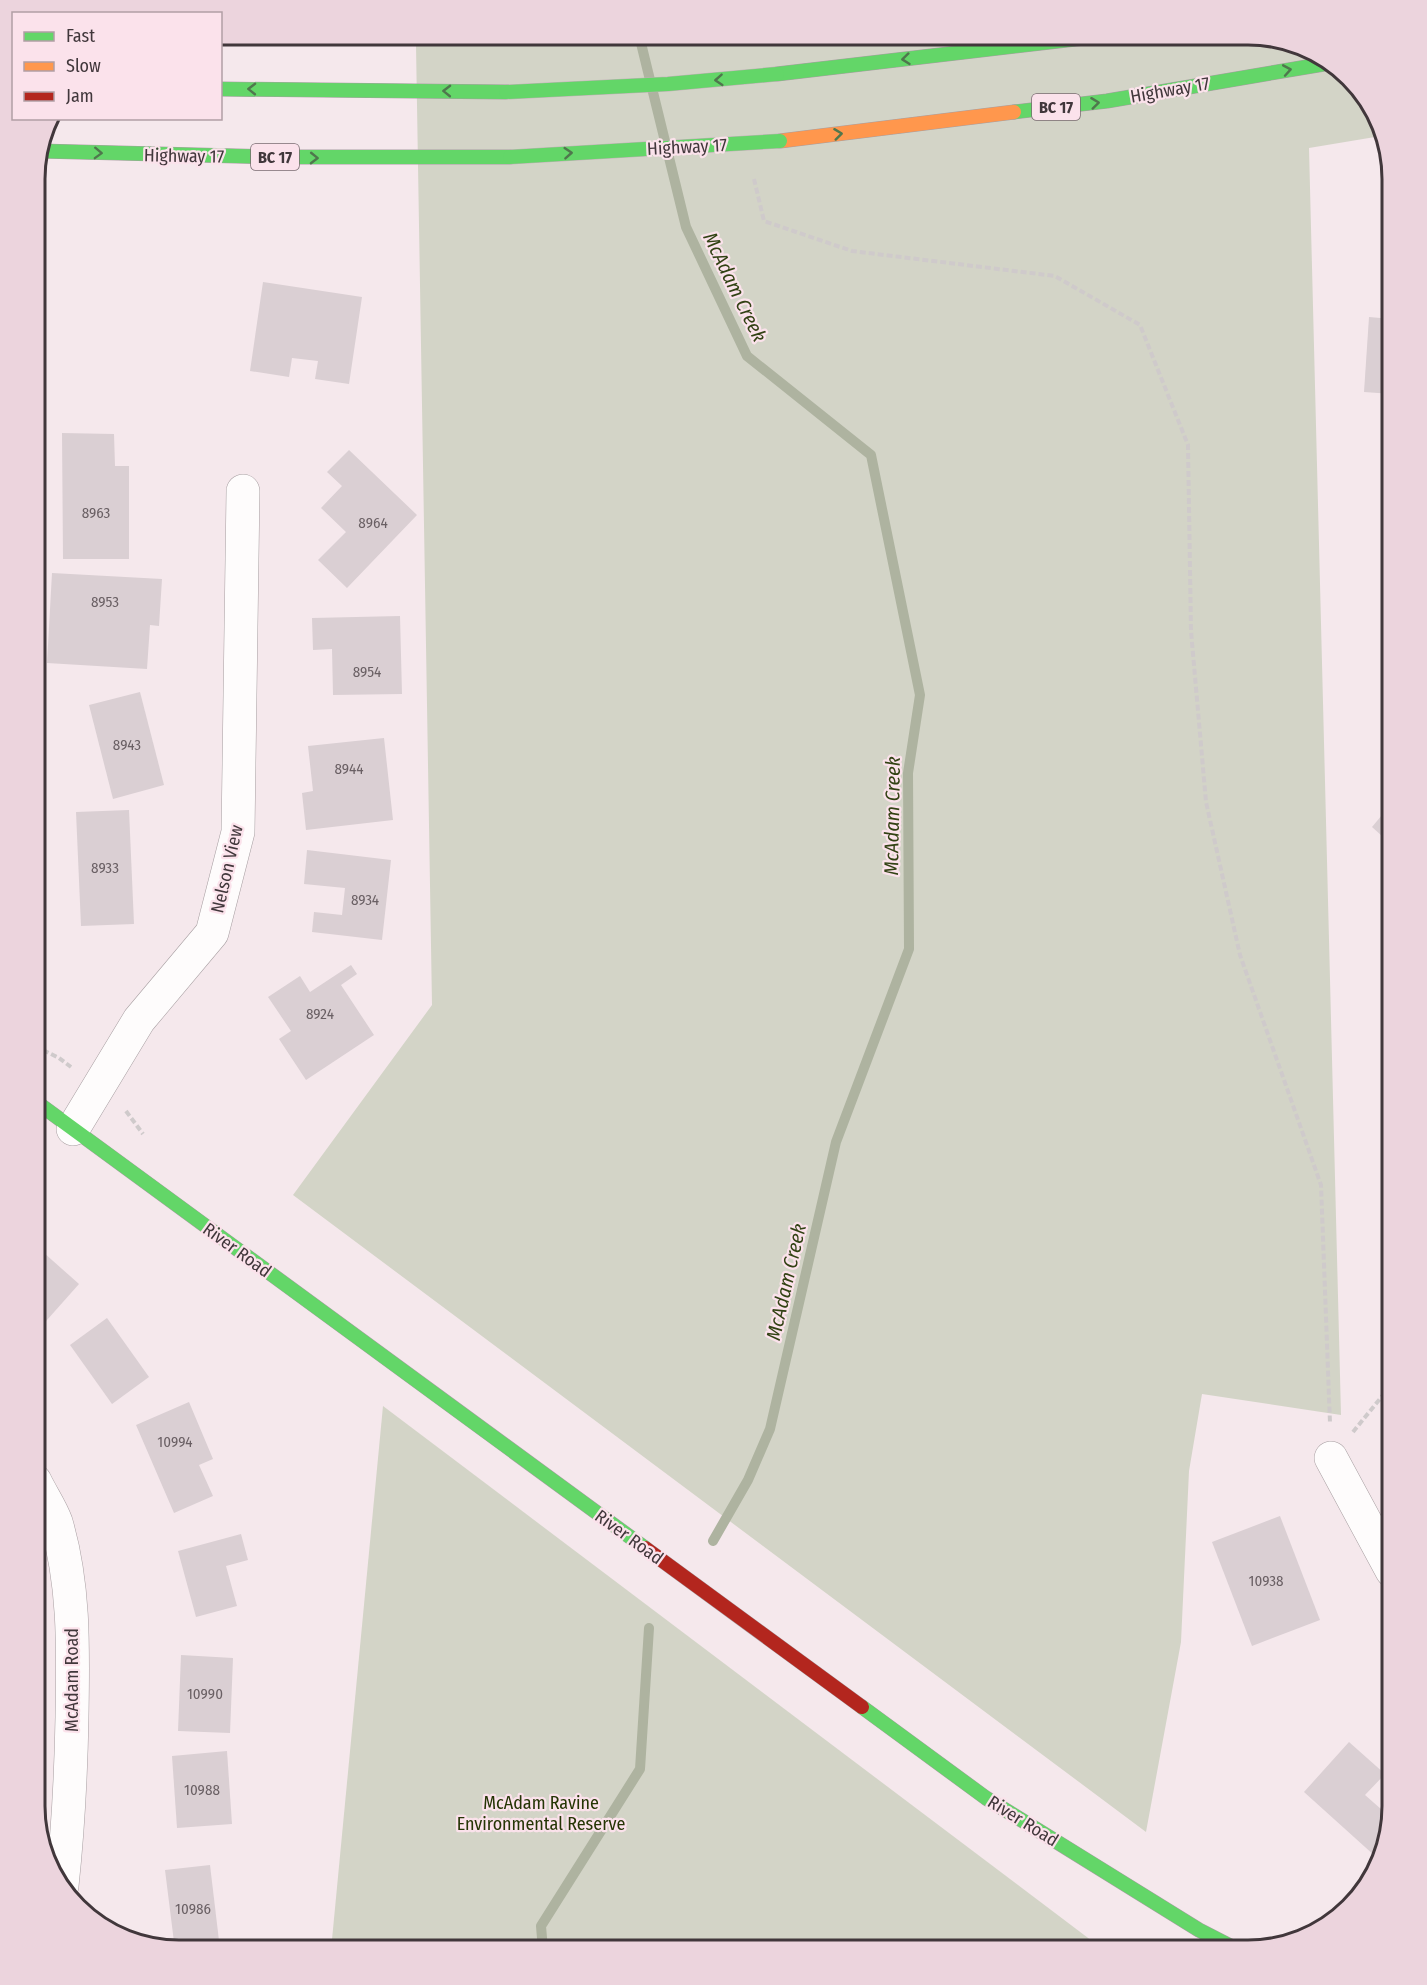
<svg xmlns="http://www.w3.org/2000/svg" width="1427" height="1985" font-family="'Fira Sans Condensed',sans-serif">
  <rect width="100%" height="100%" fill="#f5e8ec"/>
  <g fill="#d3d4c7">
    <path d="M221,35H1257L1321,54L1373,106L1381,136L1309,148L1341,1415L1202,1394L1189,1471L1181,1642L1146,1832L293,1195L432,1005L416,45L221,44Z"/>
    <path d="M40,149L35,949V169Z"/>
    <path d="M383,1406L1104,1950H331Z"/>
  </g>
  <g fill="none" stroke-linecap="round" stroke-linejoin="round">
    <g stroke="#aeb3a0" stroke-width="10">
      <path d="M639,35L686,227L747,356L871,455L920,695L908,773L909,949L836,1142L770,1429L748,1480L713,1541"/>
      <path d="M543,1950L541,1926L640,1769L649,1628"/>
    </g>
  </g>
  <g fill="#dacfd3">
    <path d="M263,282L362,297L349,384L315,379L318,361L292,358L289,377L250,371Z"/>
    <path d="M1369,317L1392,319V394L1364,392Z"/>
    <path d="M62,433L114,434L115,466H129V559H63Z"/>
    <path d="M349,450L417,515L347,588L318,560L346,532L321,508L342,486L327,472Z"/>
    <path d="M52,573L162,579L159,626L150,625L147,669L47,663Z"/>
    <path d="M400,616L402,694L333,695L332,649L313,650L312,618Z"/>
    <path d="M140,692L164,785L113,799L89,705Z"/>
    <path d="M384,738L393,820L306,830L302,793L313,791L308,746Z"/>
    <path d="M1392,803V845L1372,827Z"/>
    <path d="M129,810L134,924L81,926L76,812Z"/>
    <path d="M307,850L391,860L382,940L312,932L314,912L342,915L345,888L304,884Z"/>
    <path d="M351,965L357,974L341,985L374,1035L306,1080L279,1039L291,1031L268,997L300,976L310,992Z"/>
    <path d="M1392,1180V1206L1384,1183Z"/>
    <path d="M35,1245L79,1284L39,1329L35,1325Z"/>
    <path d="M107,1318L149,1377L112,1404L70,1345Z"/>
    <path d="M189,1402L213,1459L199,1465L213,1496L174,1513L136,1425Z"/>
    <path d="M1280,1516L1320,1620L1252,1646L1212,1542Z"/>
    <path d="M241,1534L248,1560L226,1566L237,1606L196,1617L178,1551Z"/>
    <path d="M181,1655L233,1658L230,1733L178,1731Z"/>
    <path d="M1349,1742L1385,1774L1365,1795L1390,1817L1381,1849L1375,1856L1304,1792Z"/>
    <path d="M227,1751L232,1824L177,1828L172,1756Z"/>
    <path d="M210,1865L220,1949L175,1950L165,1870Z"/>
  </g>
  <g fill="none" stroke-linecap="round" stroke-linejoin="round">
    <defs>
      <g id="street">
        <path d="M73,1129L139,1020L212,933L238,832L243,491"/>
        <path d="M1331,1458L1392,1571"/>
        <path d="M35,1481C41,1494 51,1508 56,1522C75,1586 73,1651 72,1717C71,1773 68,1830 62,1886"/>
      </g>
      <g id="fast">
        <path d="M777,74L1110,35"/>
        <path d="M220,89L506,92"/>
        <path d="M1014,112L1107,101L1330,63"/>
        <path d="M40,151L275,157H510"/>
        <path d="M35,1101L645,1548"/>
        <path d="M862,1707L986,1798L1199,1930L1238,1950"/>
      </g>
      <path id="slow" d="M780,141L1014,112"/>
      <path id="jam" d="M645,1548L862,1707"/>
    </defs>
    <use href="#street" stroke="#a79ea1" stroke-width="34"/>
    <use href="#fast" stroke="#a79ea1" stroke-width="15"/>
    <use href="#slow" stroke="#a79ea1" stroke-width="15"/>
    <use href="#jam" stroke="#a79ea1" stroke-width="15"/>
    <g stroke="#cfcacb" stroke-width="4" stroke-dasharray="6 3" stroke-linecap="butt">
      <path d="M754,179L764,221L852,251L1055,276L1140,325L1188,445L1191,631L1206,802L1240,955L1321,1185L1330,1423"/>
      <path d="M35,1046L59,1058L71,1067"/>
      <path d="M126,1111L143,1134"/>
      <path d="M1353,1432L1392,1384"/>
    </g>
    <use href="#street" stroke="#fefcfc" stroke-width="33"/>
    <use href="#fast" stroke="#63d668" stroke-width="14"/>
    <use href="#slow" stroke="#ff974d" stroke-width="14"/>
    <use href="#jam" stroke="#b3261e" stroke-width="14"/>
    <defs>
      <g id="fast-bridge">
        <path d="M506,92L668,84L777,74"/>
        <path d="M510,157L780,141"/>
      </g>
    </defs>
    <use href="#fast-bridge" stroke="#c0afb6" stroke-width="15" stroke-linecap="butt"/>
    <use href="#fast-bridge" stroke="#63d668" stroke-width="14"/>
  </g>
  <defs><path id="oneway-chevron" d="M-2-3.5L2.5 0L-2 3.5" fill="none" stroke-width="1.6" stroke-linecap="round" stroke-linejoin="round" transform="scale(1.5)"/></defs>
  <g stroke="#4f774d">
    <use href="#oneway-chevron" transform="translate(906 59) rotate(174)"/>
    <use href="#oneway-chevron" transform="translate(1287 70) rotate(-10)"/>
    <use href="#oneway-chevron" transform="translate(719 80) rotate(176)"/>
    <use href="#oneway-chevron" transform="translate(252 89) rotate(-179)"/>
    <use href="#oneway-chevron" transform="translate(447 91) rotate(-179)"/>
    <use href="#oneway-chevron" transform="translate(1095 103) rotate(-7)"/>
    <use href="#oneway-chevron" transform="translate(838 134) rotate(-7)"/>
    <use href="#oneway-chevron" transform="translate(98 153) rotate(2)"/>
    <use href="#oneway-chevron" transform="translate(568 153) rotate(-4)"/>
    <use href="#oneway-chevron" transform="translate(314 158) rotate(1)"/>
  </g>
  <g text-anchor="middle" stroke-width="4.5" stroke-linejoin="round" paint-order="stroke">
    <g font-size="15" fill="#6a6064">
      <text x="96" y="518">8963</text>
      <text x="373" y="528">8964</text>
      <text x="105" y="607">8953</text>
      <text x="367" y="677">8954</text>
      <text x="127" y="750">8943</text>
      <text x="349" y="774">8944</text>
      <text x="105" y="873">8933</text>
      <text x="365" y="905">8934</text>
      <text x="320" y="1019">8924</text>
      <text x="175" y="1447">10994</text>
      <text x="1266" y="1586">10938</text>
      <text x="205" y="1699">10990</text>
      <text x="202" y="1795">10988</text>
      <text x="193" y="1914">10986</text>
    </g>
    <g fill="#fbe2eb" stroke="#796a70" stroke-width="1.5">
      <rect x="1032" y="94" width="48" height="26" rx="4.5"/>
      <rect x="251" y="144" width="48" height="26" rx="4.5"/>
    </g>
    <g font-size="16" font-weight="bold" fill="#41373b">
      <text x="1056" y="113">BC 17</text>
      <text x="275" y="163">BC 17</text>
    </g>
    <g font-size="18" fill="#41373b" stroke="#fbe2eb">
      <text transform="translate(1170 90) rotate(-10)" y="6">Highway 17</text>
      <text transform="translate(687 147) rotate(-3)" y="6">Highway 17</text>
      <text transform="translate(184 156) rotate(1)" y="6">Highway 17</text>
      <text transform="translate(227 869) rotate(-77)" y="6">Nelson View</text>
      <text transform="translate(237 1250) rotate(36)" y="6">River Road</text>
      <text transform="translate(629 1537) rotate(36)" y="6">River Road</text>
      <text transform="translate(72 1680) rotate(-90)" y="6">McAdam Road</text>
      <text transform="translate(1023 1821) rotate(32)" y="6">River Road</text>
    </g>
    <g font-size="18" fill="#253505" stroke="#fbe2eb">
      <text x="541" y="1809">McAdam Ravine<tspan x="541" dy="21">Environmental Reserve</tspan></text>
    </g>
    <g font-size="20" font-style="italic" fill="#324214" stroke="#fbe2eb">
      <text transform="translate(735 287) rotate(64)" y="7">McAdam Creek</text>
      <text transform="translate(892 816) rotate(-89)" y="7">McAdam Creek</text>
      <text transform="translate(786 1282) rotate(-77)" y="7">McAdam Creek</text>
    </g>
  </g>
  <path d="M0 0H1427V1985H0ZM179 45H1248A134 134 0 0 1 1382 179V1806A134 134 0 0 1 1248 1940H179A134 134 0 0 1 45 1806V179A134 134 0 0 1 179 45Z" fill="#ecd4dd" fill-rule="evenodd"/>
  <path fill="none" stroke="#41373b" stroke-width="3" d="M179 45H1248A134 134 0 0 1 1382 179V1806A134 134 0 0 1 1248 1940H179A134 134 0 0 1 45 1806V179A134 134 0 0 1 179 45Z"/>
  <rect x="12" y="12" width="210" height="108" fill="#fbe2eb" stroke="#b19ea5" stroke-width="1.5"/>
  <rect x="24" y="32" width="30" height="9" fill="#63d668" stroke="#b19ea5" stroke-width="1.5"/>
  <text x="66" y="42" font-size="18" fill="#41373b">Fast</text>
  <rect x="24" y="62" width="30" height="9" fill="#ff974d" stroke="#b19ea5" stroke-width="1.5"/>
  <text x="66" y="72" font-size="18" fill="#41373b">Slow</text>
  <rect x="24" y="92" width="30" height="9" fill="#b3261e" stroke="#b19ea5" stroke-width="1.5"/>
  <text x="66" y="102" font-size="18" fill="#41373b">Jam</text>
</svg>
